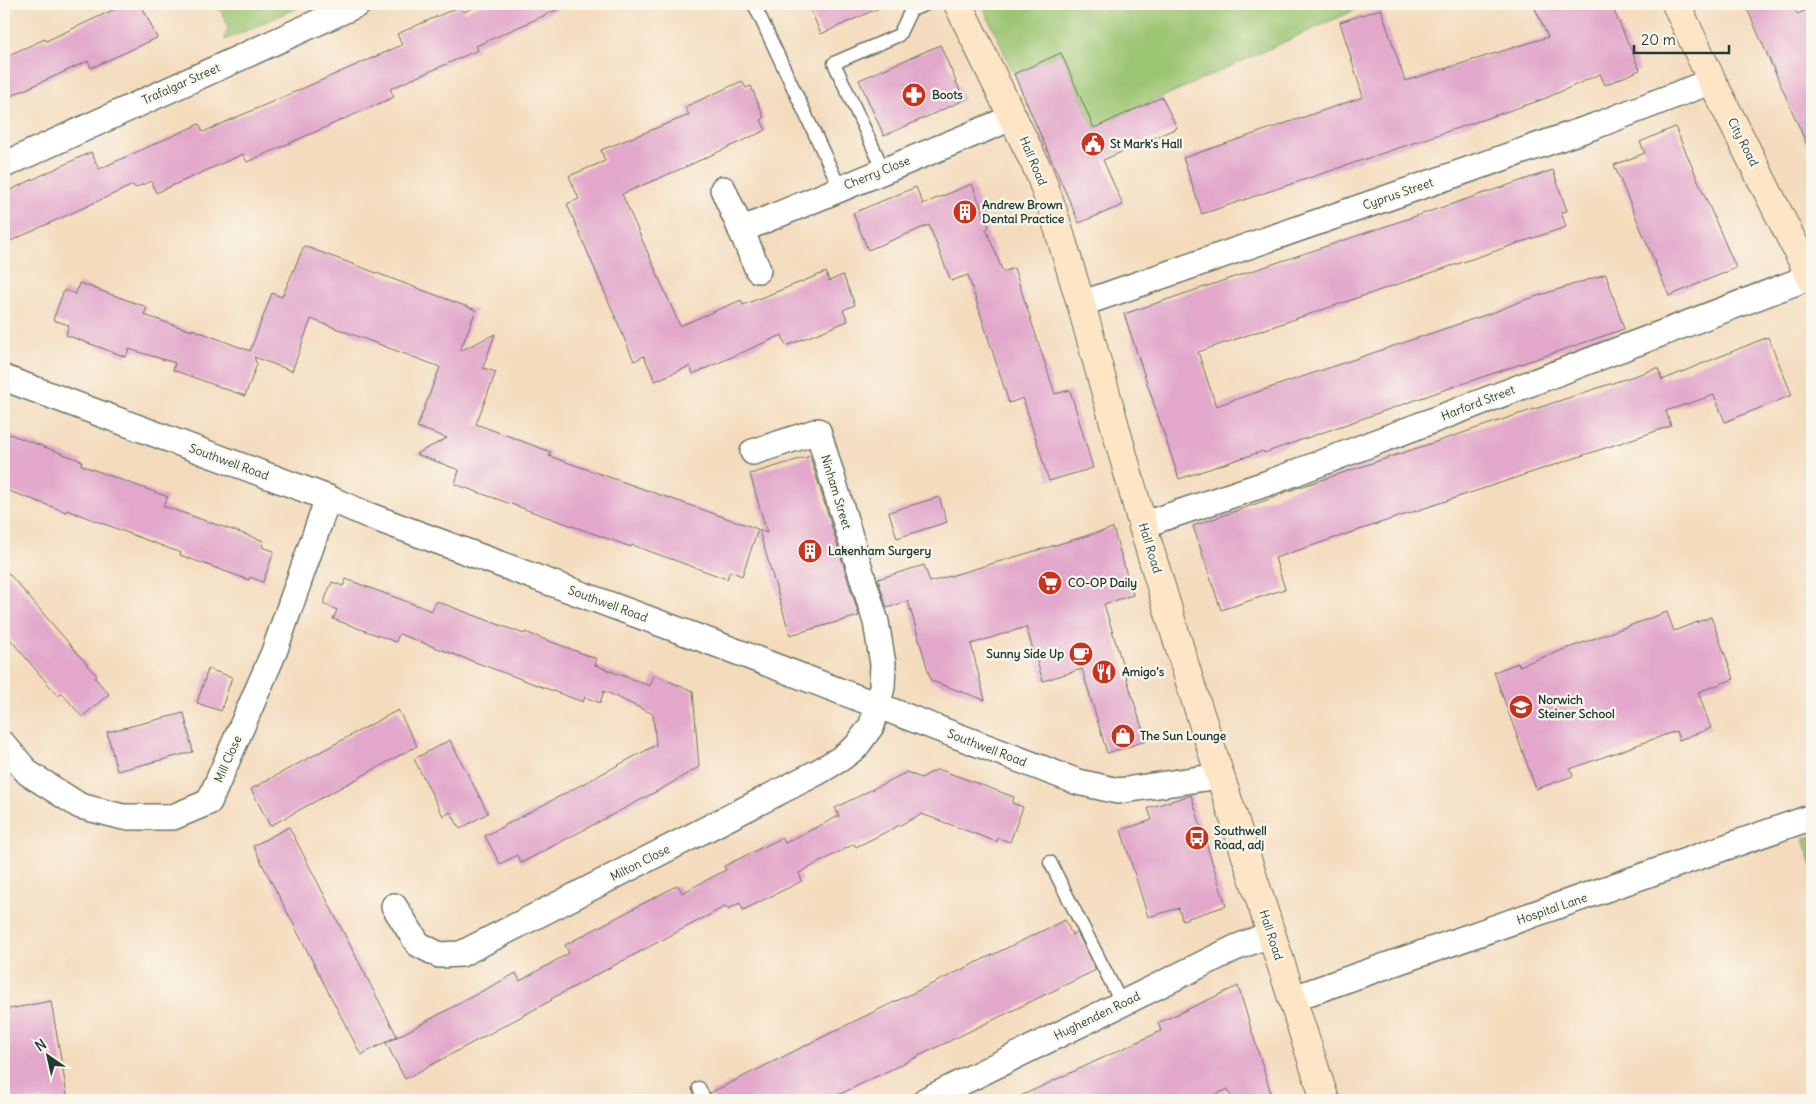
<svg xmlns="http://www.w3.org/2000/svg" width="1816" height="1104" font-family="Delius,sans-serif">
  <rect width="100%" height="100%" fill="#fbf7ec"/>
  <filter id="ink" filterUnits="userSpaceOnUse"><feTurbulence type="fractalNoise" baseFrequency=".02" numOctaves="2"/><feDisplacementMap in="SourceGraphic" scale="10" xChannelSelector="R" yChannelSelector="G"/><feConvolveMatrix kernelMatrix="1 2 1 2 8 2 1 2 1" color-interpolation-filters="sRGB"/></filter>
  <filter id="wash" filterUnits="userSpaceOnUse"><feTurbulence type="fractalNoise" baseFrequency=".0096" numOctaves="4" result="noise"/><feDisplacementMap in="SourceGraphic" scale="20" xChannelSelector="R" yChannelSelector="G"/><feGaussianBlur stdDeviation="1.12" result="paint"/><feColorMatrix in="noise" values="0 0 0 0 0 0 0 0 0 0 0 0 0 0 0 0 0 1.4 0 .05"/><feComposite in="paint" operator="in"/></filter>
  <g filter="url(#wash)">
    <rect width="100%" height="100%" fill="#f4dbbd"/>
    <g fill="#9bc572" stroke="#5d8153">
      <path d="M218,4H306L225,40L228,26Z"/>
      <path d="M982,4H1368L1094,128L1061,53L1014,74Z"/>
      <path d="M1812,836V866L1803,839Z"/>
    </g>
    <g id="blocks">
      <g fill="#e2a7cb">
        <path d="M126,4H141L157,38L91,68L88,61L4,99V57L45,39L46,41Z"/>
        <path d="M482,4H570L476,46L478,50L390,89L394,97L247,162L243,154L156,193L151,181L135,188L133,185L4,244V193L91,152L99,169L199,124L203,132L402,45L397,34L461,6L464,12Z"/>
        <path d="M808,4H888L821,34Z"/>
        <path d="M1533,4H1611L1640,70L1605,85L1600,74L1544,99L1202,214L1183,158L1363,97L1340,22L1381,9L1405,81L1548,37Z"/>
        <path d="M1745,4H1792L1797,14L1812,8V156Z"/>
        <path d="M940,45L964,100L884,136L859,80Z"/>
        <path d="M1061,53L1094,128L1162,97L1177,128L1103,160L1123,205L1079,223L1014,74Z"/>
        <path d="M742,81L746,88L751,86L764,118L761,120L766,130L683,168L622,194L680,326L741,300L743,305L826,272L829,281L843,275L855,305L843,310L848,321L786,346L782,335L693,374L690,366L655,381L644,356L634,361L567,204L579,199L569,176L605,161L601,150L689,115L685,107Z"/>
        <path d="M1675,127L1736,268L1669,296L1614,165L1645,153L1640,142Z"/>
        <path d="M1553,170L1567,211L1561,212L1566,227L1198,352L1216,406L1497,311L1519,302L1606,274L1624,329L1444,390L1264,453L1263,451L1179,479L1124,314Z"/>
        <path d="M972,184L989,227L986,229L1003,272L1014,268L1055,394L1070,390L1093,468L1049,481L1023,398L1009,403L968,275L951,281L929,225L868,250L853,213L916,187L923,204Z"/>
        <path d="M304,246L476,310L460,351L495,334L483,368L496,372L476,424L551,452L549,456L758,529L742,576L730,571L727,579L632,545L631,547L455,484L459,470L416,454L447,438L417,427L440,367L311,319L292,371L254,357L257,364L245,396L173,370L175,363L129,349L126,357L66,335L69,325L53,320L64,290L76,294L79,283L147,307L144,315L192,331V329L250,351L272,293L282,297Z"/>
        <path d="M1768,337L1792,395L1725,422L1714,395L1666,411L1671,426L1275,558L1285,589L1221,610L1193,526L1278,496V495L1297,488L1658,368L1662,380Z"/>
        <path d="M4,432L82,461L81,465L168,497L163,506L264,541L262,547L274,551L263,582L250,577L249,580L180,555L181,553L67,510L66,512L4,489Z"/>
        <path d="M810,456L859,616L790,635L759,530L767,533L750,474Z"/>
        <path d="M939,497L947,522L897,538L889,512Z"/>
        <path d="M1113,528L1133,595L1104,604L1146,741L1107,753L1082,669L1043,681L1026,627L971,644L985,700L931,681L908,601L887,608L878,579L924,565L930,582Z"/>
        <path d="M4,568L97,676L95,678L109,694L82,717L62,693L58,696L4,632Z"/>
        <path d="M346,579L432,611L436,601L524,634L525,632L597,659L595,665L650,686L654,675L693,691L699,767L663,788L521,863L517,855L500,864L485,836L656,745L653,714L604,691L600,703L585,697L583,702L399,634L396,642L333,619L337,610L323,604L332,582L343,586Z"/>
        <path d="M1667,612L1674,631L1711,617L1734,679L1698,692L1711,728L1679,740L1676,731L1570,769L1573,776L1536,789L1494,672L1518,663L1519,666Z"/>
        <path d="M208,669L232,677L221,711L197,703Z"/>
        <path d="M398,710L417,746L270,826L251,789Z"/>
        <path d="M184,713L193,752L117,771L107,732Z"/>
        <path d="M450,740L488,813L460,829L451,812L443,816L414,759Z"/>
        <path d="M936,770H941L1014,797L1012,803L1023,807L1010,842L998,838L997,842L922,814L856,847L854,844L799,873L802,881L743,910L740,903L728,909L726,906L551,999L552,1000L405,1079L386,1043L516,973L520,981L569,953L565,945L678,885L682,893L726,870L724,866L782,838L785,843L839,816L835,808L907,772L921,778Z"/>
        <path d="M1191,795L1226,906L1182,920L1179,908L1148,917L1121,830L1152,820L1148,808Z"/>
        <path d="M289,827L397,1036L361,1055L253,846Z"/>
        <path d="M1065,920L1072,935L1077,932L1096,970L828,1100H713L710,1093L857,1020Z"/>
        <path d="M1238,986L1273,1100H1232L1228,1089L1204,1100H1012L1161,1031L1158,1023Z"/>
        <path d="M51,1001L68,1100H4V1010Z"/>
      </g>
    </g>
  </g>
  <g filter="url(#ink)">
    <use href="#blocks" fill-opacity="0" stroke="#6a7464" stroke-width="1"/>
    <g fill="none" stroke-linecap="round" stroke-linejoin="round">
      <defs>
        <g id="lane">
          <path d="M754,4L840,188"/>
          <path d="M884,171L834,63L899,35L911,10L927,4"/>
          <path d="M1050,862L1122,1004"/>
          <path d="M699,1088L705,1100"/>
        </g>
        <g id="street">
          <path d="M4,165L358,4"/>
          <path d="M723,189L741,230L1014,117"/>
          <path d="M741,230L758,270"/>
          <path d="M1081,304L1595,126L1712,81"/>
          <path d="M4,378L328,498L370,516L727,648L1078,782L1118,791L1219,776"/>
          <path d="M1143,527L1157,520L1271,482L1794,283L1812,273"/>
          <path d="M4,745L28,773L80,806L123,817H173L209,802L274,652L328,498"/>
          <path d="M394,906L418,944L439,955L461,954L818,772L840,759L856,747L872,725L882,687L883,664L876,622L818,431L753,452"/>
          <path d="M1291,999L1812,817"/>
          <path d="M926,1100L1235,948L1271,934"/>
        </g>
        <g id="secondary">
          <path d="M958,4L1039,172L1053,211L1081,304L1143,527L1192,689L1325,1100"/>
          <path d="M1676,4L1712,81L1812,280"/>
        </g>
      </defs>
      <use href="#lane" stroke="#6a7464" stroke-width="15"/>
      <use href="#street" stroke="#6a7464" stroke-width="28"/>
      <use href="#secondary" stroke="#6a7464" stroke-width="30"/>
      <use href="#lane" stroke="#fff" stroke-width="12"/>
      <use href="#street" stroke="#fff" stroke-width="25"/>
      <use href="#secondary" stroke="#fde5c5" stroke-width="28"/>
    </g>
  </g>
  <defs>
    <symbol id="pharmacy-disc" viewBox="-11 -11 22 22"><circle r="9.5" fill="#c8321e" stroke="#fbf7ec"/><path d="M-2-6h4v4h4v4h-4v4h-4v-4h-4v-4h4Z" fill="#fff"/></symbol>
    <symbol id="civic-disc" viewBox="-11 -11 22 22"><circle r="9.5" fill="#c8321e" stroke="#fbf7ec"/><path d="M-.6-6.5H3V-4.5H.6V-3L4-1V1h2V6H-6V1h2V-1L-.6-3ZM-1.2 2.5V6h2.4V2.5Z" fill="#fff"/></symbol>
    <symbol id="building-disc" viewBox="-11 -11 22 22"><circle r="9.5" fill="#c8321e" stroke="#fbf7ec"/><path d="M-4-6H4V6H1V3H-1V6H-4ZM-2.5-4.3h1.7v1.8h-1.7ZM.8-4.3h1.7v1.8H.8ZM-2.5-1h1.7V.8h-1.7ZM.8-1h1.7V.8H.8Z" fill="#fff"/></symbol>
    <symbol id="supermarket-disc" viewBox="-11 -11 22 22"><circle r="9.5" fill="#c8321e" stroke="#fbf7ec"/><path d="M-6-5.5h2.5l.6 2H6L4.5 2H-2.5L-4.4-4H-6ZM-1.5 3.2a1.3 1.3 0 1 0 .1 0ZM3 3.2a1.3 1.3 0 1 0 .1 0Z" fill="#fff"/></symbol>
    <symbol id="cafe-disc" viewBox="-11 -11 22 22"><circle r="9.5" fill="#c8321e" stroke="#fbf7ec"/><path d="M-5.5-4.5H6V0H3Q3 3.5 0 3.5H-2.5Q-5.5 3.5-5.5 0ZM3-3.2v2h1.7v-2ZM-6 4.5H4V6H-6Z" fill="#fff"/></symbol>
    <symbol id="restaurant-disc" viewBox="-11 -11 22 22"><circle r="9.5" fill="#c8321e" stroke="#fbf7ec"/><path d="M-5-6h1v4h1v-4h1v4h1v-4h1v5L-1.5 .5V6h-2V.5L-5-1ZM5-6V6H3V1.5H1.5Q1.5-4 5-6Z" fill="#fff"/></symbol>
    <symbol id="school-disc" viewBox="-11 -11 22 22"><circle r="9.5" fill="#c8321e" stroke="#fbf7ec"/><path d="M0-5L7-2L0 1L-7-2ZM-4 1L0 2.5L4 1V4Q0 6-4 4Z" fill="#fff"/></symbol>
    <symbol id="shop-disc" viewBox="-11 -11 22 22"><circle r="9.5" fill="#c8321e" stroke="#fbf7ec"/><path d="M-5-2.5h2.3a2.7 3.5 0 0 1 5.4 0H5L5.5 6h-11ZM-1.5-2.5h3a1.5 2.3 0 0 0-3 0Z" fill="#fff"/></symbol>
    <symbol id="bus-disc" viewBox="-11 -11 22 22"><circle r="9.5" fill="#c8321e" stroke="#fbf7ec"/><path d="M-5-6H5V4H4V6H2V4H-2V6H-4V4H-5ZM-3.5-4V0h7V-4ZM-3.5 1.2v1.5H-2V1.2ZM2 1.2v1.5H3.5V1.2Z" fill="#fff"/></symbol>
  </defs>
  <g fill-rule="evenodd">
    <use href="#pharmacy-disc" x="900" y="81" width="28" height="28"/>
    <use href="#civic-disc" x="1079" y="130" width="28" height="28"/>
    <use href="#building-disc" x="951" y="198" width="28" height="28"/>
    <use href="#building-disc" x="796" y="537" width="28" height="28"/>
    <use href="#supermarket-disc" x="1036" y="569" width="28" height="28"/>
    <use href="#cafe-disc" x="1067" y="640" width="28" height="28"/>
    <use href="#restaurant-disc" x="1090" y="658" width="28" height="28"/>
    <use href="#school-disc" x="1507" y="693" width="28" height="28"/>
    <use href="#shop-disc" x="1109" y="722" width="28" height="28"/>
    <use href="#bus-disc" x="1183" y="824" width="28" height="28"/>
  </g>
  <g text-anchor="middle" stroke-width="4.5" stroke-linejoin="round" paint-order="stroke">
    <g font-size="12" fill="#1f3d34" stroke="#fbf7ec">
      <text transform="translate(181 84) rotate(-24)" y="4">Trafalgar Street</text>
      <text transform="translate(1743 142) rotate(63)" y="4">City Road</text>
      <text transform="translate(1033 161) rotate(67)" y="4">Hall Road</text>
      <text transform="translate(877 173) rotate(-22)" y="4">Cherry Close</text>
      <text transform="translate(1398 194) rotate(-19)" y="4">Cyprus Street</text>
      <text transform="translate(1478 403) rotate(-21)" y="4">Harford Street</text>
      <text transform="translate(229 462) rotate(20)" y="4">Southwell Road</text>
      <text transform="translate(836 492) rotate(73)" y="4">Ninham Street</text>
      <text transform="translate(1150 548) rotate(73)" y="4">Hall Road</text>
      <text transform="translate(608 604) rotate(20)" y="4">Southwell Road</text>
      <text transform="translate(987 748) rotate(21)" y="4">Southwell Road</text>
      <text transform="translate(228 759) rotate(-66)" y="4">Mill Close</text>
      <text transform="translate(640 863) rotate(-27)" y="4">Milton Close</text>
      <text transform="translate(1552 909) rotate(-19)" y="4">Hospital Lane</text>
      <text transform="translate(1271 935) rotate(72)" y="4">Hall Road</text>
      <text transform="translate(1097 1016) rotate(-26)" y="4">Hughenden Road</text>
    </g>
    <g font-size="12" font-weight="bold" fill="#1f3d34" stroke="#fbf7ec" text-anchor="start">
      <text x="932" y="99">Boots</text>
      <text x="1110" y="148">St Mark's Hall</text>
      <text x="982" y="209">Andrew Brown<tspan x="982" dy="14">Dental Practice</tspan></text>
      <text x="828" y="555">Lakenham Surgery</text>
      <text x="1068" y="587">CO-OP Daily</text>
      <text x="1064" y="658" text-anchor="end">Sunny Side Up</text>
      <text x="1122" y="676">Amigo’s</text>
      <text x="1538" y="704">Norwich<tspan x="1538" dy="14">Steiner School</tspan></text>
      <text x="1140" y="740">The Sun Lounge</text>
      <text x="1214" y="835">Southwell<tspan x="1214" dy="14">Road, adj</tspan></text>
    </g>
  </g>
  <rect width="1816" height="1104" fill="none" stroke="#fbf7ec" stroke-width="20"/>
  <g transform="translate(48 1056) rotate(326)" stroke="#fbf7ec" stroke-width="4" paint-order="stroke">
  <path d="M0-4L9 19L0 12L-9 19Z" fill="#1f3d34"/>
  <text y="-8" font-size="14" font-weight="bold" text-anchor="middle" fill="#1f3d34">N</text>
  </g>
  <path d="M1634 45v8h95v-8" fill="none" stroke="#1f3d34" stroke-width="2.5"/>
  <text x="1641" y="45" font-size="15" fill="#1f3d34" stroke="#fbf7ec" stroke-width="4" paint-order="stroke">20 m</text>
</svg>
